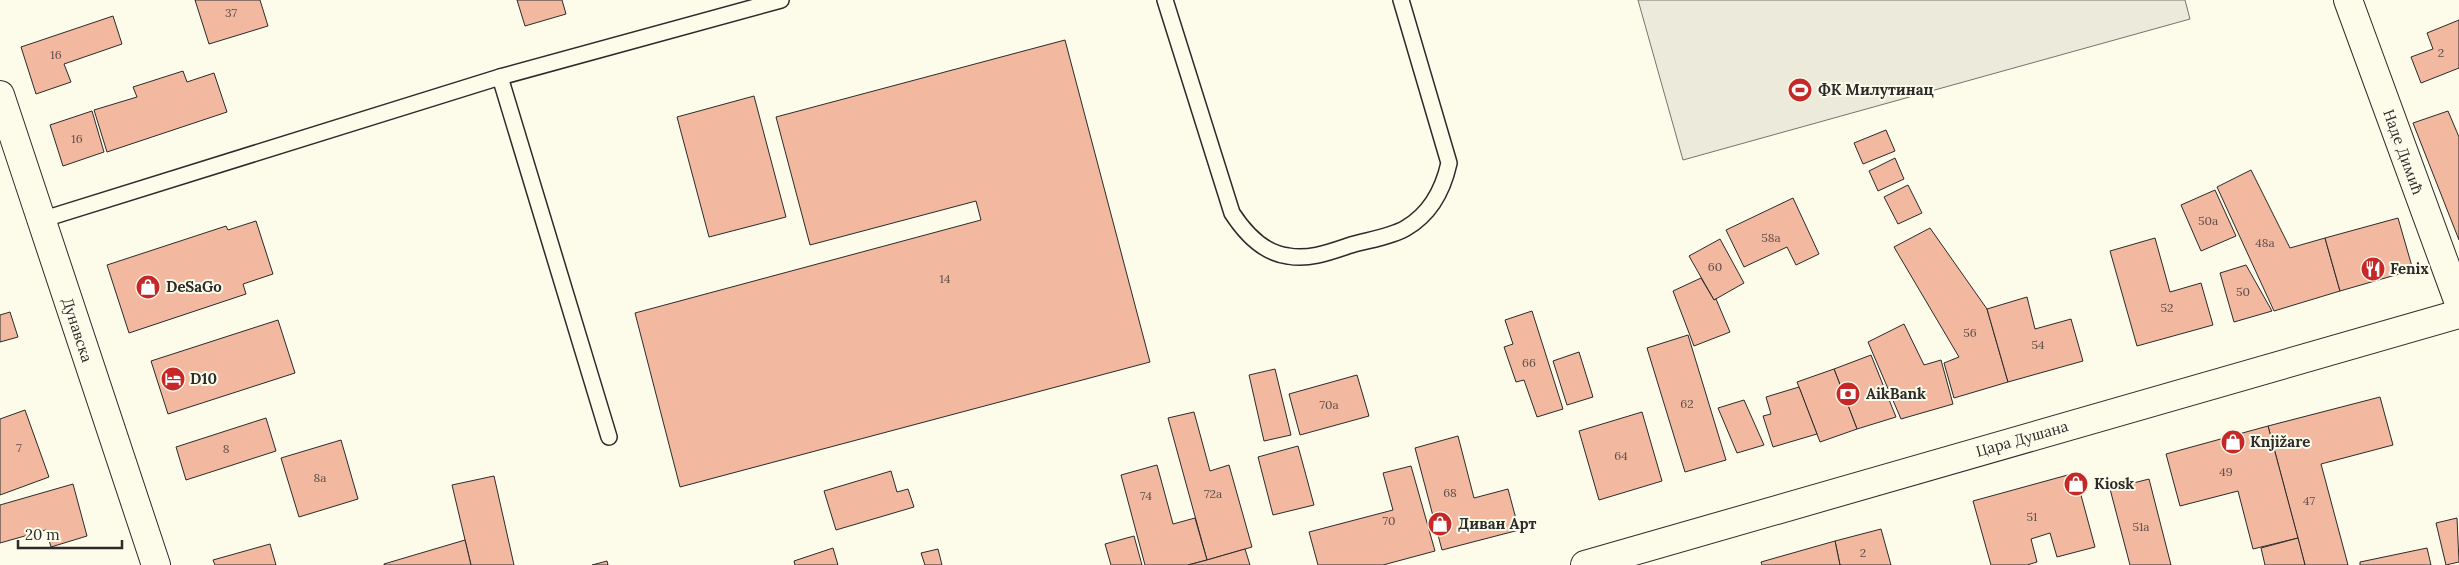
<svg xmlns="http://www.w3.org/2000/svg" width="2459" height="565" font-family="Lora,serif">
  <rect width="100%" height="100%" fill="#fdfbea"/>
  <path fill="#ecebdb" stroke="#74746e" d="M1638,0H2185L2190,19L1683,160Z"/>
  <g fill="#f2b8a0" stroke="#2b2b2b">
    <path d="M195,0H260L268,26L209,44Z"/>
    <path d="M517,0H562L566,14L525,26Z"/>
    <path d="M113,16L122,44L64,64L71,82L36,94L21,47Z"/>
    <path d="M2459,20V68L2421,83L2411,57L2433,49L2427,33Z"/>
    <path d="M1065,40L1150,362L680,487L635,313L981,220L976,201L810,245L776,117Z"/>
    <path d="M183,71L187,82L214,73L227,112L107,152L94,110L137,97L133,87Z"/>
    <path d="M754,96L786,217L709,237L677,117Z"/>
    <path d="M92,111L104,152L63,166L50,125Z"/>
    <path d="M2448,111L2459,137V240L2413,123Z"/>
    <path d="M1886,130L1895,151L1863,164L1854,143Z"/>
    <path d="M1895,158L1904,179L1878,191L1869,171Z"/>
    <path d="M2251,170L2290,248L2325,238L2340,291L2274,311L2217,187Z"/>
    <path d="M1908,185L1922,213L1898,224L1884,197Z"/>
    <path d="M2215,190L2236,236L2201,251L2181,205Z"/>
    <path d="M1793,198L1819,254L1796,265L1787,247L1744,267L1726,230Z"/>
    <path d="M2398,218L2413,270L2340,291L2325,238Z"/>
    <path d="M256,221L273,274L243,284L246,294L129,333L107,265L226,226L228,230Z"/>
    <path d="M1930,228L1987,309L2008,382L1954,398L1944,363L1959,357L1894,247Z"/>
    <path d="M2155,238L2170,292L2201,283L2213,325L2137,346L2110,251Z"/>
    <path d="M1720,239L1744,283L1714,300L1689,256Z"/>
    <path d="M2246,265L2272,311L2234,322L2220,273Z"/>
    <path d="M1701,278L1714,300L1716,299L1730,332L1694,346L1673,291Z"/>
    <path d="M2027,297L2035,329L2071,319L2083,361L2008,382L1987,309Z"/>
    <path d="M1532,311L1563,409L1537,417L1524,380L1516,382L1504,347L1513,344L1505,320Z"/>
    <path d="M10,312L18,337L0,342V315Z"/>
    <path d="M278,320L295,373L168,414L151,361Z"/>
    <path d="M1904,324L1924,365L1941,360L1953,404L1901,419L1868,342Z"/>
    <path d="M1688,335L1726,460L1685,472L1647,348Z"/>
    <path d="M1579,352L1593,397L1567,405L1553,361Z"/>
    <path d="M1871,355L1896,417L1857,429L1834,369Z"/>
    <path d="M1275,369L1291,435L1264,441L1249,375Z"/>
    <path d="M1834,369L1857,429L1820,442L1797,382Z"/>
    <path d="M1357,375L1369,416L1300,435L1289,394Z"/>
    <path d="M1799,387L1817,434L1773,447L1763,416L1771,414L1766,397Z"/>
    <path d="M2380,397L2393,445L2321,464L2348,565H2305L2268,426Z"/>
    <path d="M1744,400L1764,445L1737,453L1718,408Z"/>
    <path d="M25,410L49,477L0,495V419Z"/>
    <path d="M1194,412L1210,471L1229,465L1252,547L1207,560L1168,418Z"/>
    <path d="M1642,412L1662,481L1599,500L1579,431Z"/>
    <path d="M266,418L276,451L186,480L176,447Z"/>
    <path d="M2268,426L2298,538L2253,549L2238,491L2180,506L2166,454Z"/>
    <path d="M1458,436L1474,498L1508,489L1519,530L1442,550L1415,448Z"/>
    <path d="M341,440L358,499L299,517L281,458Z"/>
    <path d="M1298,446L1314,505L1273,515L1258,457Z"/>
    <path d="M1157,465L1173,524L1195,518L1207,560L1188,565H1145L1121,475Z"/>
    <path d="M1411,466L1435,551L1383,565H1318L1309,532L1393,510L1383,473Z"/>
    <path d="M891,471L897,492L908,489L914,507L836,530L824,491Z"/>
    <path d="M2075,473L2095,547L2057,557L2050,533L2031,539L2037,562L2027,565H1991L1973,501Z"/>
    <path d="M494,476L514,565H471L452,485Z"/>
    <path d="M2149,479L2171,565H2130L2110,489Z"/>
    <path d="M73,484L87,536L51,547L46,530L0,543V505Z"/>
    <path d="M2457,518L2459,562L2446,565L2436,523Z"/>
    <path d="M1881,529L1891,565H1840L1835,541Z"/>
    <path d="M1134,536L1142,565H1111L1105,544Z"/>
    <path d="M2298,538L2305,565H2265L2261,548Z"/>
    <path d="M465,540L471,565H384V564Z"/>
    <path d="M1835,541L1840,565H1762L1761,562Z"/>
    <path d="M270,544L276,565H215L213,560Z"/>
    <path d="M833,548L838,565H795L794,561Z"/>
    <path d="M2427,548L2431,565H2360V562Z"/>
    <path d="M938,549L942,565H925L921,553Z"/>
    <path d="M1245,549L1250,565H1188L1207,560Z"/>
    <path d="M607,561L608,565H592Z"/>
  </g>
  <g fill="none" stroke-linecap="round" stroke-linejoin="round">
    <defs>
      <g id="service">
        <path d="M1165,0L1232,213C1245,233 1263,253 1288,256C1310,260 1330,252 1351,245C1368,240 1391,237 1406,228C1430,214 1443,190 1449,163L1401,0"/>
        <path d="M500,77L609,437"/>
        <path d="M41,220L500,77L781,0"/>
      </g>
      <g id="minor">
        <path d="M2348,0L2459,303"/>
        <path d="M0,95L156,565"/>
      </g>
      <path id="secondary" d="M1585,565L2459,314"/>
    </defs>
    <use href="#service" stroke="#2b2b2b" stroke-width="18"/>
    <use href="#minor" stroke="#2b2b2b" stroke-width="30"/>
    <use href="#secondary" stroke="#2b2b2b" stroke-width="30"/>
    <use href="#service" stroke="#fdfbea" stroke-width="15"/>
    <use href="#minor" stroke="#fdfbea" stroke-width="28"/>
    <use href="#secondary" stroke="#fdfbea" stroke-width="28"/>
  </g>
  <defs>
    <symbol id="stadium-disc" viewBox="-11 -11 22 22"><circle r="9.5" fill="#c62828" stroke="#fdfbea"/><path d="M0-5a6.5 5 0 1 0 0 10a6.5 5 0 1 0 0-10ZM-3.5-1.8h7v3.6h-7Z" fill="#fff"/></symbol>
    <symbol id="restaurant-disc" viewBox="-11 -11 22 22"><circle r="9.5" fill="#c62828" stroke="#fdfbea"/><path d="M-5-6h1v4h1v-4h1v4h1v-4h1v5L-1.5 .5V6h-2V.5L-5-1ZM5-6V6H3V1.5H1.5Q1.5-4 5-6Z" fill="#fff"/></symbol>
    <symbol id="shop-disc" viewBox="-11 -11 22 22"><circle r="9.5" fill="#c62828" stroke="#fdfbea"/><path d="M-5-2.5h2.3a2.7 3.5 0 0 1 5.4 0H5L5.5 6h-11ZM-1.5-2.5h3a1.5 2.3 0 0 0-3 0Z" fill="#fff"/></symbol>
    <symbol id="hotel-disc" viewBox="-11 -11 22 22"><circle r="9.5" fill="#c62828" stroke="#fdfbea"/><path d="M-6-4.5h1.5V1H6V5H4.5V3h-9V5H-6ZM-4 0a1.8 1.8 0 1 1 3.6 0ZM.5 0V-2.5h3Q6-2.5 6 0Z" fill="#fff"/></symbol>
    <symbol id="bank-disc" viewBox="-11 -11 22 22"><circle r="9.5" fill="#c62828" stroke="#fdfbea"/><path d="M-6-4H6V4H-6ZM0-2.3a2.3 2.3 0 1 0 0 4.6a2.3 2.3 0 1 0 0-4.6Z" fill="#fff"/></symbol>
  </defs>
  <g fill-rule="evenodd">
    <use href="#stadium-disc" x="1786" y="76" width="28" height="28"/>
    <use href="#restaurant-disc" x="2359" y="255" width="28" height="28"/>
    <use href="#shop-disc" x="134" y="273" width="28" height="28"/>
    <use href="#hotel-disc" x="159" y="365" width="28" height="28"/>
    <use href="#bank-disc" x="1834" y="380" width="28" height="28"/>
    <use href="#shop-disc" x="2219" y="428" width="28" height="28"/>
    <use href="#shop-disc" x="2062" y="470" width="28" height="28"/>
    <use href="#shop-disc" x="1426" y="510" width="28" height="28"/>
  </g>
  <g text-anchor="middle" stroke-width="4" stroke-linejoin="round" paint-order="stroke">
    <g font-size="12" fill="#5d4e48">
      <text x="231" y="17">37</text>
      <text x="2441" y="57">2</text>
      <text x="56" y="59">16</text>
      <text x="77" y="143">16</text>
      <text x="2208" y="225">50a</text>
      <text x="1771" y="242">58a</text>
      <text x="2265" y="247">48a</text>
      <text x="1715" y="271">60</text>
      <text x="945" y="283">14</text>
      <text x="2243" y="296">50</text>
      <text x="2167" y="312">52</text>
      <text x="1970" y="337">56</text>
      <text x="2038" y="349">54</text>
      <text x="1529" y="367">66</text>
      <text x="1687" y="408">62</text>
      <text x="1329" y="409">70a</text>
      <text x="19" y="452">7</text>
      <text x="226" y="453">8</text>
      <text x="1621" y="460">64</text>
      <text x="2226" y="476">49</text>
      <text x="320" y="482">8a</text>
      <text x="1450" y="497">68</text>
      <text x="1213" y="498">72a</text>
      <text x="1146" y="500">74</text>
      <text x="2309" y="505">47</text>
      <text x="2032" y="521">51</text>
      <text x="1389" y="525">70</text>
      <text x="2141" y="531">51a</text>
      <text x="1863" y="557">2</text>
    </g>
    <g font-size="15" font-weight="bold" fill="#2b2b2b" stroke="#fdfbea" text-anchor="start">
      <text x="1818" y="95">ФК Милутинац</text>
      <text x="2390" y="274">Fenix</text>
      <text x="166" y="292">DeSaGo</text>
      <text x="190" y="384">D10</text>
      <text x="1866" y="399">AikBank</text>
      <text x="2250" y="447">Knjižare</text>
      <text x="2094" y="489">Kiosk</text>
      <text x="1458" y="529">Диван Арт</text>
    </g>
    <g font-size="15" fill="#2b2b2b" stroke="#fdfbea">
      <text transform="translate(2403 152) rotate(70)" y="5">Наде Димић</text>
      <text transform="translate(77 330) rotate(72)" y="5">Дунавска</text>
      <text transform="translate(2022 439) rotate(-16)" y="5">Цара Душана</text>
    </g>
  </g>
  <path d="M18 540v8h104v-8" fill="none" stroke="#2b2b2b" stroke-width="2.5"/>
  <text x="25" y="540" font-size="15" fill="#2b2b2b" stroke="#fdfbea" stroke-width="4" paint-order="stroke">20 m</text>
</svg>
